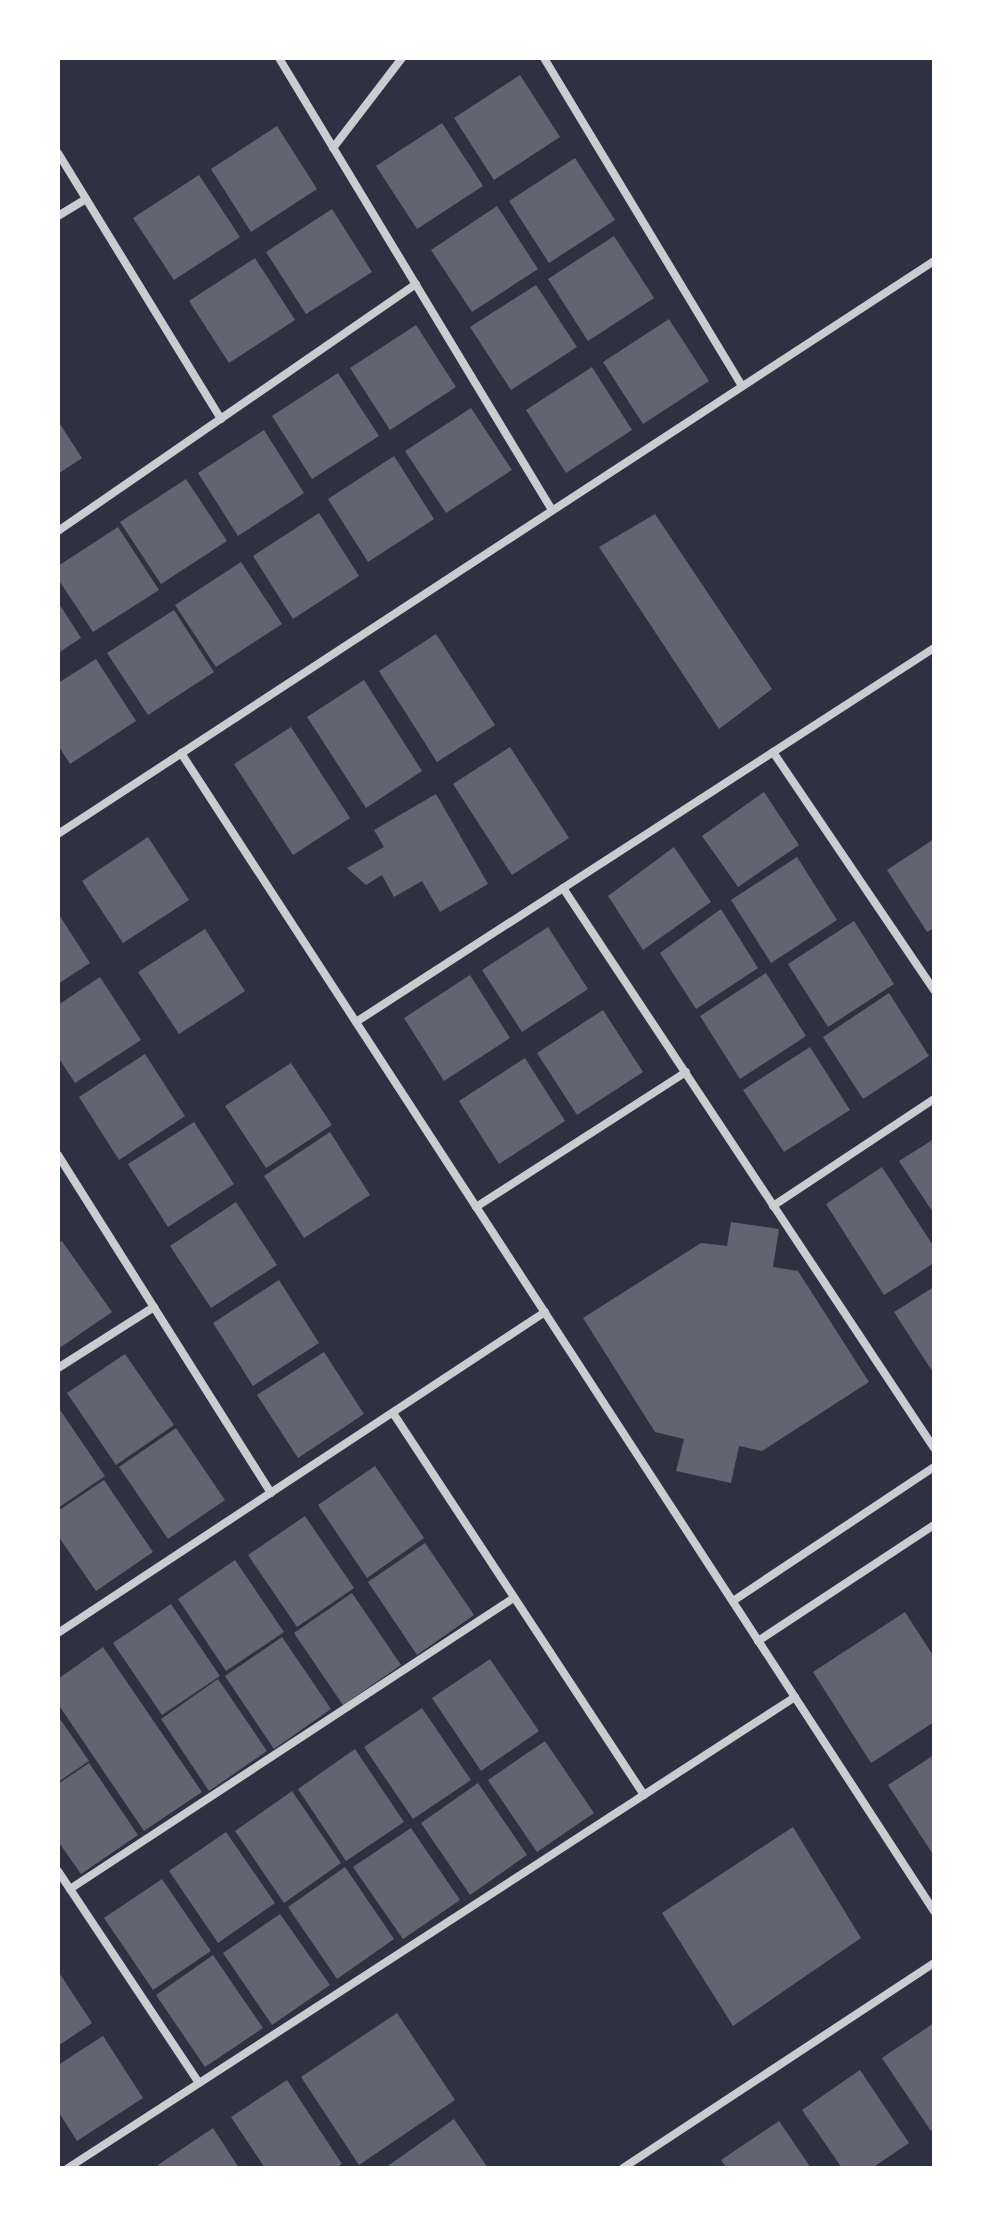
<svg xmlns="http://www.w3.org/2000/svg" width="992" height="2226" font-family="Figtree,sans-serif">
  <rect width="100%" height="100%" fill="#2d3142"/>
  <g fill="#626471">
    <path d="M520,75L560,137L494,180L454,118Z"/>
    <path d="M442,123L483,186L417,229L376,166Z"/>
    <path d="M277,126L317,189L251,232L211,169Z"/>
    <path d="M575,158L615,220L549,263L509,201Z"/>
    <path d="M199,175L240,237L174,280L133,218Z"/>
    <path d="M497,206L538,269L472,312L431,250Z"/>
    <path d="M332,209L372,272L306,314L266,252Z"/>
    <path d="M614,236L654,298L588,341L548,279Z"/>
    <path d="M255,258L295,320L229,363L189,301Z"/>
    <path d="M536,285L577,347L511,390L470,327Z"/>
    <path d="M669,319L709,381L643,424L603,362Z"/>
    <path d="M416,325L456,387L390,430L350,368Z"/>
    <path d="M592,367L632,430L566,473L526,410Z"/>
    <path d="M338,373L379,436L312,479L272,416Z"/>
    <path d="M471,408L512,470L446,513L405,451Z"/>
    <path d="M58,421L82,458L58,474Z"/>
    <path d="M264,430L304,493L238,536L198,473Z"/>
    <path d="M394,456L434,519L368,562L328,499Z"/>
    <path d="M186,479L227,541L161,584L120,522Z"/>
    <path d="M319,513L359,576L293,619L253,556Z"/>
    <path d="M655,514L772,689L719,729L599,547Z"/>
    <path d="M118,527L159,590L93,632L58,579V566Z"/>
    <path d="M241,562L282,624L216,667L175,605Z"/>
    <path d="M58,602L81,638L58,653Z"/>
    <path d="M174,610L214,672L148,715L107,653Z"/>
    <path d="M436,634L495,725L437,762L379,671Z"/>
    <path d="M96,659L136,721L70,764L58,745V683Z"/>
    <path d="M364,680L422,771L366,808L307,717Z"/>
    <path d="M291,727L350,818L293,855L234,764Z"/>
    <path d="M510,747L569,838L512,875L453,784Z"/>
    <path d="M764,792L799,845L738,887L702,836Z"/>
    <path d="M436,794L488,884L440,912L422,881L394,897L382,875L366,885L347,868L384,847L374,830Z"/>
    <path d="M148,837L189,900L123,943L82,881Z"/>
    <path d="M934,839V928L927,932L887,870Z"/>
    <path d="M674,847L711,902L643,950L608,896Z"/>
    <path d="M797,857L837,920L771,963L731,900Z"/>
    <path d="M721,909L758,968L696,1009L660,953Z"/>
    <path d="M58,913L90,963L58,984Z"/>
    <path d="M854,921L894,984L828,1027L788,964Z"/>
    <path d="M548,927L588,989L522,1032L482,970Z"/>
    <path d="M205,929L245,991L179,1034L138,972Z"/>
    <path d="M766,973L806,1036L740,1079L700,1016Z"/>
    <path d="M470,975L510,1038L444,1081L404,1018Z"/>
    <path d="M100,977L141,1040L75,1083L58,1057V1005Z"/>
    <path d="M889,993L929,1056L863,1099L823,1037Z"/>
    <path d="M603,1010L643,1072L577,1115L537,1053Z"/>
    <path d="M810,1047L850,1110L784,1152L743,1090Z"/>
    <path d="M145,1054L185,1116L119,1160L79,1097Z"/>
    <path d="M525,1058L565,1121L499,1164L459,1101Z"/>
    <path d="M291,1063L332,1125L266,1168L225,1106Z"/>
    <path d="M194,1122L234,1184L168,1227L128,1164Z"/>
    <path d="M330,1132L370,1195L304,1238L264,1176Z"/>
    <path d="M934,1139V1214L899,1161Z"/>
    <path d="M882,1167L934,1247V1263L884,1295L826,1204Z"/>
    <path d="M236,1202L277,1265L211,1308L170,1246Z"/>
    <path d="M731,1222L779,1229L773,1267L798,1271L869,1382L762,1451L739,1446L731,1483L676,1471L684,1439L655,1432L583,1318L701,1243L727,1246Z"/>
    <path d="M62,1241L112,1312L58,1349V1244Z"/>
    <path d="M279,1280L319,1343L253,1386L213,1323Z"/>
    <path d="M934,1287V1374L894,1312Z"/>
    <path d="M324,1352L364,1414L298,1458L257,1395Z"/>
    <path d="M125,1354L174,1425L116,1465L67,1393Z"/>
    <path d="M58,1407L105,1476L58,1508Z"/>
    <path d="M176,1428L225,1500L168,1539L119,1467Z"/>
    <path d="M375,1466L424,1538L367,1578L318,1505Z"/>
    <path d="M104,1480L153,1552L96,1591L58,1536V1511Z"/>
    <path d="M305,1516L354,1588L297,1627L248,1555Z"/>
    <path d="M425,1543L474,1615L417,1655L368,1582Z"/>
    <path d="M235,1560L284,1632L226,1671L178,1599Z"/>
    <path d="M352,1593L401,1665L343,1705L294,1633Z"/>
    <path d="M171,1604L220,1676L162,1715L113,1643Z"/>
    <path d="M905,1612L934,1657V1722L871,1763L813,1672Z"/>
    <path d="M282,1637L331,1709L274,1749L225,1676Z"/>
    <path d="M103,1647L202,1792L144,1831L58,1704V1679Z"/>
    <path d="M490,1659L539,1731L481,1771L432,1698Z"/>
    <path d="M218,1679L267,1751L209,1791L161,1719Z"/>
    <path d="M422,1708L471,1780L413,1819L364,1747Z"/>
    <path d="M58,1716L89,1761L58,1782Z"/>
    <path d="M545,1741L594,1813L537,1852L488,1780Z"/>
    <path d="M355,1749L404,1822L346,1861L298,1789Z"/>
    <path d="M934,1755V1856L888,1785Z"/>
    <path d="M89,1763L138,1835L81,1874L58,1841V1784Z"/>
    <path d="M478,1783L527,1855L470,1895L421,1823Z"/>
    <path d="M292,1791L341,1863L284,1903L235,1831Z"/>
    <path d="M793,1827L861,1938L733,2026L662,1913Z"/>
    <path d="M411,1828L460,1900L403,1939L353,1867Z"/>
    <path d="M226,1832L275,1903L218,1943L169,1871Z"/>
    <path d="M345,1867L394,1939L337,1979L288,1907Z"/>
    <path d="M162,1879L211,1951L153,1990L104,1918Z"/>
    <path d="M280,1914L330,1985L272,2025L223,1953Z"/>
    <path d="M213,1955L263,2028L205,2067L156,1995Z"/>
    <path d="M58,1971L92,2023L58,2046Z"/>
    <path d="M397,2013L455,2100L359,2165L301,2077Z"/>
    <path d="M934,2023V2129L931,2131L882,2058Z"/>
    <path d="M103,2036L143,2098L77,2141L58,2111V2065Z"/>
    <path d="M860,2070L909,2143L872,2168H842L802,2110Z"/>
    <path d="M287,2080L342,2164L336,2168H265L231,2117Z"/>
    <path d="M454,2119L488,2168H385Z"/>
    <path d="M779,2121L811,2168H727L721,2160Z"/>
    <path d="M213,2128L239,2168H160L158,2165Z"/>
  </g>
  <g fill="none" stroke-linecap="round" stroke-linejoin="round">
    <g stroke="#caccd0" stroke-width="8">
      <path d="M279,58L552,510"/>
      <path d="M544,58L742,386"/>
      <path d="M333,148L402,58"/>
      <path d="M58,153L221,419"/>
      <path d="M58,216L86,199"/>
      <path d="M58,531L416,284"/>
      <path d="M773,752L934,990"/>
      <path d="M181,753L934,1911"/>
      <path d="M58,834L934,261"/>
      <path d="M563,888L934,1448"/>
      <path d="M356,1022L934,648"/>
      <path d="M58,1155L271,1493"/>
      <path d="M773,1206L934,1099"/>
      <path d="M476,1207L686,1072"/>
      <path d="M58,1368L154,1307"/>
      <path d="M393,1413L644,1795"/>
      <path d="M733,1601L934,1467"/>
      <path d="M58,1633L545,1312"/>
      <path d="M758,1641L934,1525"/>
      <path d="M58,1871L199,2083"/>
      <path d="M70,1889L512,1599"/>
      <path d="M68,2168L795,1697"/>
      <path d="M623,2168L934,1963"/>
    </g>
  </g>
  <rect width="992" height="2226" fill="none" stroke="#ffffff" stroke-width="120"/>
</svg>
